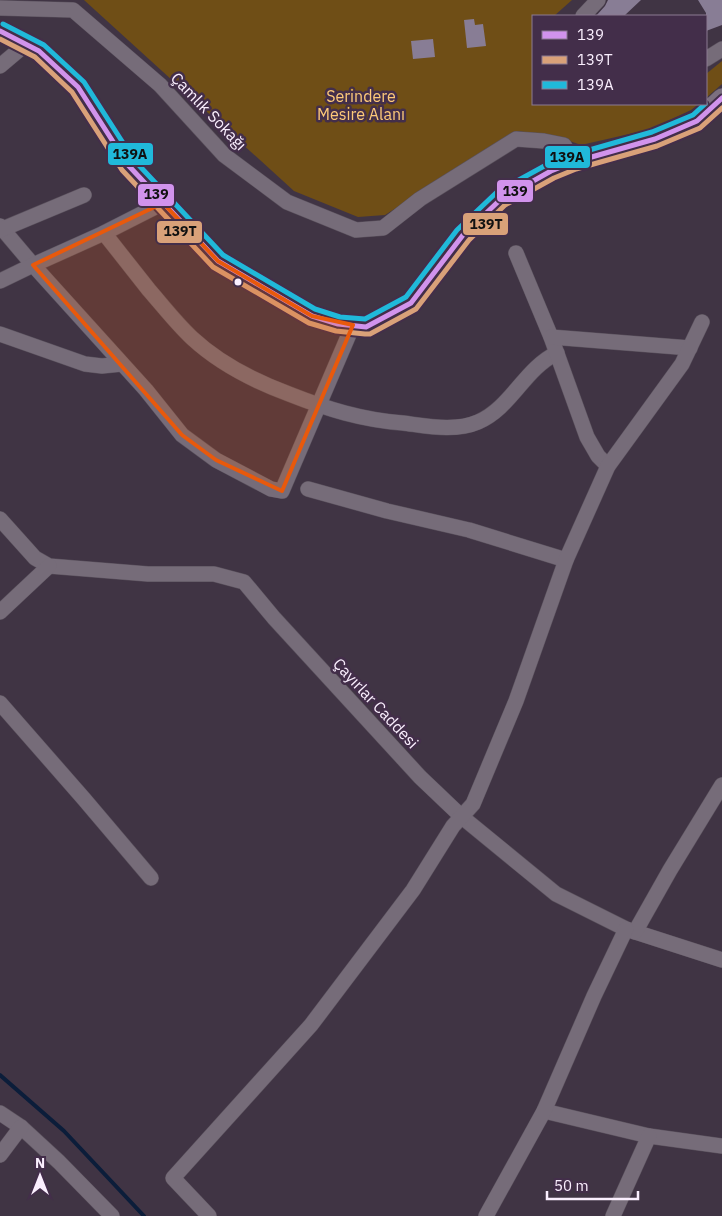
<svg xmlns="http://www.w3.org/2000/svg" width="722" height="1216" font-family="'IBM Plex Sans',sans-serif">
  <rect width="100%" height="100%" fill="#403444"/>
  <g fill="#6f4e16">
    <path d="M84,0H572L554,16H533V104H699L691,110L651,129L581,145L567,140L518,131L385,215L358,217L294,191Z"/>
    <path d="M722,61V84L706,98V74Z"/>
  </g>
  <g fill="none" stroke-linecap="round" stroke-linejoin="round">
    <path stroke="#0b1d3a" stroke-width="4" d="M0,1075L64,1131L144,1216"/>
  </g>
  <g fill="#887d95">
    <path d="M608,0H641L624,16H596L605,6Z"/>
    <path d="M698,0H722V25L706,31V13Z"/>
    <path d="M474,19L475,25L483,24L486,46L467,48L464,20Z"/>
    <path d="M433,39L435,57L413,59L411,41Z"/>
  </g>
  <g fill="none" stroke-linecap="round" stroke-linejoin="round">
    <defs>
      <g id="minor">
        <path d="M0,8L73,10L160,85L224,155L287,202L356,230L383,228L420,199L516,139L544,141L564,145L574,162"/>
        <path d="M583,16L598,0"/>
        <path d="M706,59L722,49"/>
        <path d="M0,66L26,44"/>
        <path d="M0,226L33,265L146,390L182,435L216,460L271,489L282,491L353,325"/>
        <path d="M0,230L84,195"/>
        <path d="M104,233C119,252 134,271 149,290C163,306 176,323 192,338C220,364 254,381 289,394C327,409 362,420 403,423C427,426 455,432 478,422C511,408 524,369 557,353"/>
        <path d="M516,253L551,337L587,437L598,456L608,466"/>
        <path d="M0,281L33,265L104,233L163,203"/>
        <path d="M0,334L85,364L102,366L122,364"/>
        <path d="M551,337L690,348"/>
        <path d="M308,489L387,511L469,530L566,560"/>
        <path d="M0,519L35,558L49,566L148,574H214L244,582L274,618L420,777L462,817L556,894L626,929L722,960"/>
        <path d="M0,612L49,566"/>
        <path d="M0,703L84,799L151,878"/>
        <path d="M635,932L670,870L722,785"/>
        <path d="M544,1111L649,1136L722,1146"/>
        <path d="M0,1113L21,1127L59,1162L112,1216"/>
        <path d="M0,1155L21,1127"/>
        <path d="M209,1216L173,1178L311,1025L413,890L453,826L473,804L516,701L566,560L608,466L682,364L702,322"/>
        <path d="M486,1216L544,1111L594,996L626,929"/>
        <path d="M613,1216L649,1136"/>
      </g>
      <path id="major" d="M0,31L39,51L78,87L128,165L218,261L312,316L338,324L366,327L411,303L463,235L501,199L551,171L574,162L655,139L697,121L722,98"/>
    </defs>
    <use href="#minor" stroke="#59505c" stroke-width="16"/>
    <use href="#major" stroke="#59505c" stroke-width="20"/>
    <use href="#minor" stroke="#766c79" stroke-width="15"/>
    <use href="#major" stroke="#7c7080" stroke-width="19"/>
    <defs>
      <path id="bus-1" d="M0,31L39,51L78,87L128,165L218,261L312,316L338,324L366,327L411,303L463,235L501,199L551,171L574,162L655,139L697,121L722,98"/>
      <path id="bus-2" d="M0,39L35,57L72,92L122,170L213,267L309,323L336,331L365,334H370L416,309L469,240L505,205L554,178L576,169L657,146L700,128L722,108"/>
      <path id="bus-3" d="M3,24L44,45L84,82L134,160L223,255L315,309L340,317L365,319L406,297L457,230L497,192L548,164L572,155L652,132L693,115L705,104"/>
    </defs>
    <use href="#bus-1" stroke="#432e4a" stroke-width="9"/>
    <use href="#bus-2" stroke="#432e4a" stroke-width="9"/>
    <use href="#bus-3" stroke="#432e4a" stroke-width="9"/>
    <use href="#bus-1" stroke="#d193ec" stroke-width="5"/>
    <use href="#bus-2" stroke="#d9a179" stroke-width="5"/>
    <use href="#bus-3" stroke="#20b9da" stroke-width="5"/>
  </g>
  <path fill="#e8590c" fill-opacity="0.2" stroke="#e8590c" stroke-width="4" stroke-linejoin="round" d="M163,203L218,261L312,316L353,325L282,491L216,460L182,435L33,265Z"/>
  <circle fill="#faeffe" stroke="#432e4a" stroke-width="2" cx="238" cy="282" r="4.5"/>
  <g text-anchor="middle" stroke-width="5" stroke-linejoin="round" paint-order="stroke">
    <g font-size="16" fill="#feca79" stroke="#432e4a">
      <text x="361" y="102">Serindere<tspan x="361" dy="18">Mesire Alanı</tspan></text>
    </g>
    <g font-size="16" fill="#faeffe" stroke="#432e4a">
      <text transform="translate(209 111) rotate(46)" y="6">Çamlık Sokağı</text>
      <text transform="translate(376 703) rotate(47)" y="6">Çayırlar Caddesi</text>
    </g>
  </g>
  <g stroke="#432e4a" stroke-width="2">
    <rect x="107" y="142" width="47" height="24" rx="5" fill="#20b9da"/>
    <rect x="544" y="145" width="47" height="24" rx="5" fill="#20b9da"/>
    <rect x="496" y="179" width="38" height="24" rx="5" fill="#d193ec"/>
    <rect x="137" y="183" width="38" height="24" rx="5" fill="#d193ec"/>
    <rect x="462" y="212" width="47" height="24" rx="5" fill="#d9a179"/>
    <rect x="156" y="220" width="47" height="24" rx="5" fill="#d9a179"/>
  </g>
  <g font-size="14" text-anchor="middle" font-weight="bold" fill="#111">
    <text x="130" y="159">139A</text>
    <text x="567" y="162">139A</text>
    <text x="515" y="196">139</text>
    <text x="156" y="199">139</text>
    <text x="486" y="229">139T</text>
    <text x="180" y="236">139T</text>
  </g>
  <rect x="532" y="15" width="175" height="90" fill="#432e4a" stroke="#8c7b92"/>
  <rect x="542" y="31" width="25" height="8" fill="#d193ec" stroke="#8c7b92"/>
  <text x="577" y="40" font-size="15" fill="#faeffe">139</text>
  <rect x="542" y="56" width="25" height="8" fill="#d9a179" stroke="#8c7b92"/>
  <text x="577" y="65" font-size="15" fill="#faeffe">139T</text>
  <rect x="542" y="81" width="25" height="8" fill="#20b9da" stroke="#8c7b92"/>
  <text x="577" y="90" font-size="15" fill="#faeffe">139A</text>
  <g transform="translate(40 1176)" stroke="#432e4a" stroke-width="4" paint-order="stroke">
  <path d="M0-4L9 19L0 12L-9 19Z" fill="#faeffe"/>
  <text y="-8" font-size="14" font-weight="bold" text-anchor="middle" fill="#faeffe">N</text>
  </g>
  <path d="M547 1191v8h91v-8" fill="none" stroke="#faeffe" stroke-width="2.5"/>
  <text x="554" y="1191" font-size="15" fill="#faeffe" stroke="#432e4a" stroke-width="4" paint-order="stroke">50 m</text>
</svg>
